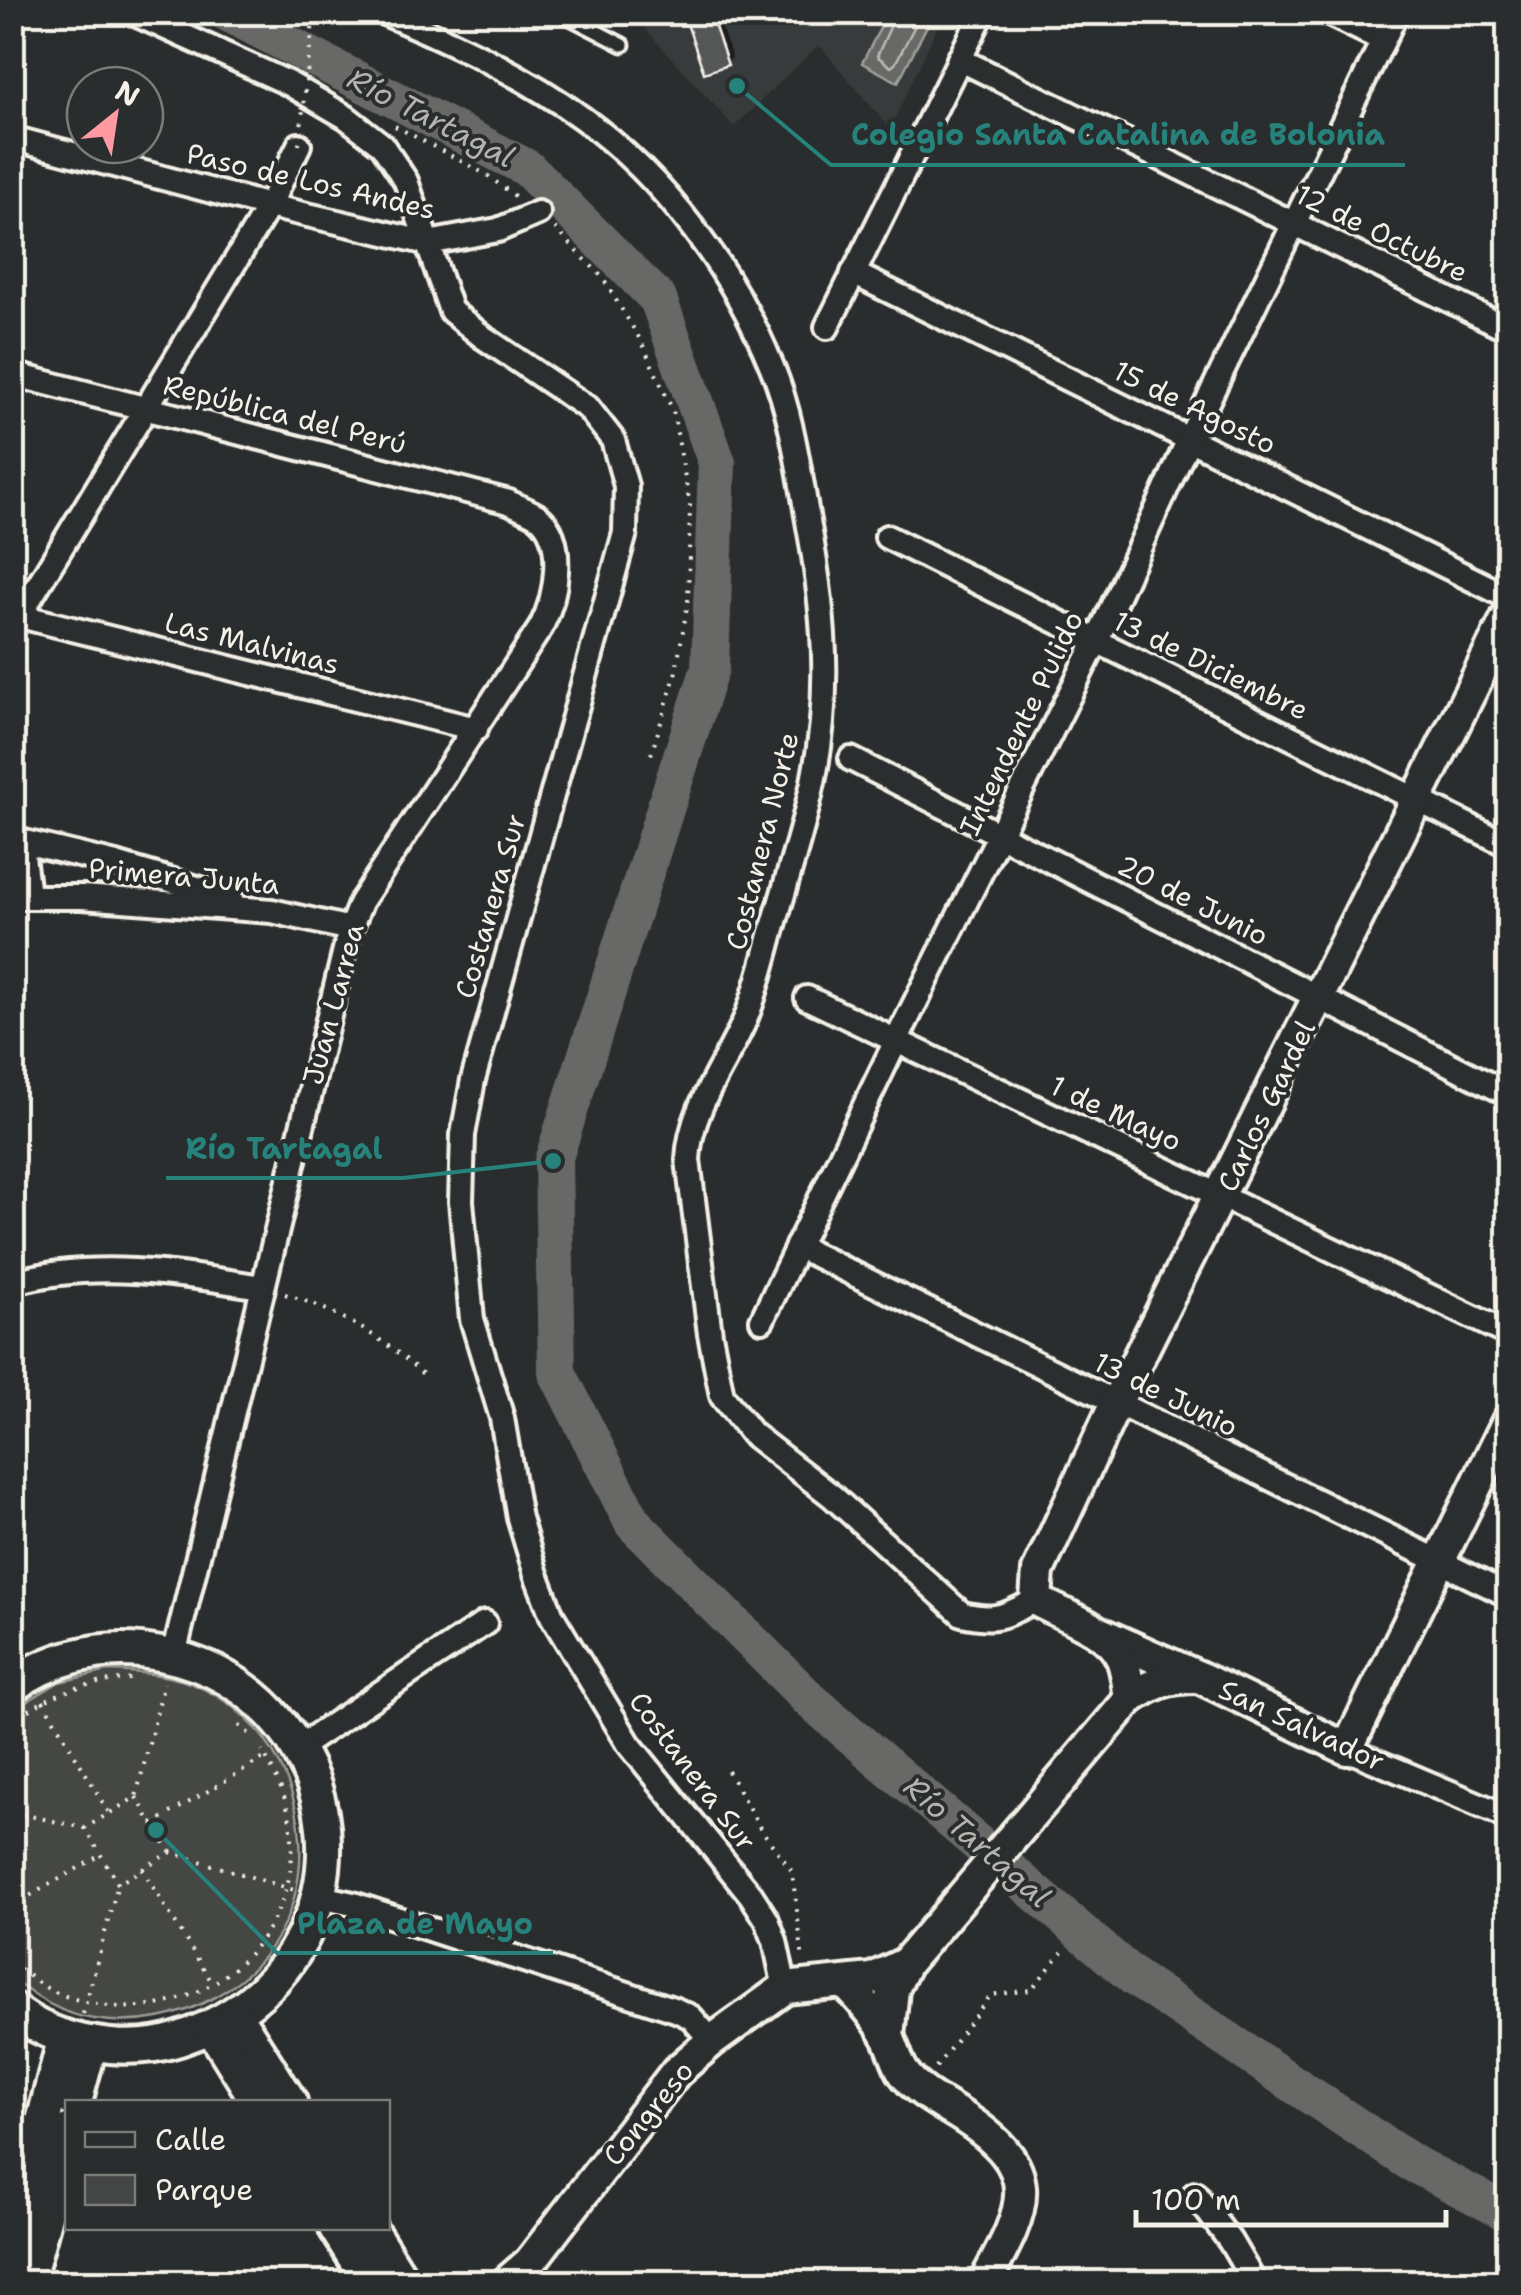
<svg xmlns="http://www.w3.org/2000/svg" width="1521" height="2295" font-family="'Shantell Sans',sans-serif">
  <rect width="100%" height="100%" fill="#2a2d2e"/>
  <filter id="ink" filterUnits="userSpaceOnUse"><feTurbulence type="fractalNoise" baseFrequency=".01" numOctaves="2"/><feDisplacementMap in="SourceGraphic" scale="20" xChannelSelector="R" yChannelSelector="G"/><feConvolveMatrix kernelMatrix="1 2 1 2 8 2 1 2 1" color-interpolation-filters="sRGB"/></filter>
  <g filter="url(#ink)">
    <path fill="#373a3a" d="M631,13H944L890,129L819,45L734,127Z"/>
    <path fill="#444645" stroke="#9c9c96" stroke-width="2.5" d="M108,1671C141,1672 173,1674 204,1689C282,1726 317,1822 293,1902C268,1985 177,2033 94,2019C63,2015 37,1998 13,1980V1710L59,1682Z"/>
    <path fill="#676866" stroke="#9f9f9a" stroke-width="2.5" d="M888,13L933,14L898,82L862,63Z"/>
    <path fill="#0007" d="M678,12H716L732,58L727,63L688,18Z"/>
    <g fill="none" stroke-linecap="round" stroke-linejoin="round">
      <path stroke="#bcbab4" stroke-width="2.5" d="M897,12L877,56L891,67L895,64L922,12"/>
      <path stroke="#676866" stroke-width="38" d="M226,12L527,168L658,299L717,463L710,668L553,1161L557,1372L633,1523L809,1699L1135,1978L1410,2162L1508,2213"/>
    </g>
    <path fill="#555756" stroke="#f4f1e8" stroke-width="2.5" d="M683,12H710L728,65L704,73Z"/>
    <g fill="none" stroke-linecap="round" stroke-linejoin="round">
      <defs>
        <path id="service" d="M559,12L623,45"/>
        <g id="minor">
          <path d="M131,12L288,83L346,117L382,145L406,181L451,311L483,337L588,408L613,440L626,486L625,533L473,1080L463,1135L461,1201L472,1319L502,1418L519,1518L536,1574L552,1616L629,1744L751,1895L767,1920L775,1941L785,1988"/>
          <path d="M382,12C452,42 521,73 582,118C665,178 734,272 772,367C792,415 799,470 808,521C827,624 833,710 806,812C796,851 784,890 773,928C765,957 758,987 747,1015C727,1064 690,1106 688,1160L710,1334L722,1396L752,1434L832,1496L962,1614C998,1622 1004,1616 1036,1600"/>
          <path d="M1325,12L1383,40"/>
          <path d="M959,59L1508,329"/>
          <path d="M12,138L269,206L428,243L498,230L538,213"/>
          <path d="M853,273L1508,597"/>
          <path d="M827,327L983,12"/>
          <path d="M12,374L509,502C518,507 531,511 539,517C567,541 556,598 541,627L361,902L350,929L174,1655"/>
          <path d="M887,537L1508,845"/>
          <path d="M12,614L476,729"/>
          <path d="M12,628L269,206L299,145"/>
          <path d="M851,759L1508,1094"/>
          <path d="M12,839L116,864L231,898"/>
          <path d="M21,841L28,895"/>
          <path d="M12,897H82L272,911L350,929"/>
          <path d="M807,998L1508,1334"/>
          <path d="M797,1246L1508,1595"/>
          <path d="M12,1283C92,1259 181,1274 261,1287"/>
          <path d="M762,1320L896,1041L1096,642L1190,437L1397,12"/>
          <path d="M298,1748L485,1623"/>
          <path d="M1347,1749L1508,1817"/>
          <path d="M320,1897L353,1904L676,2010L691,2017L712,2041"/>
          <path d="M1195,2194L1230,2241L1254,2282"/>
        </g>
        <g id="tertiary">
          <path d="M1102,1634L1201,1678L1347,1749L1508,1421"/>
          <path d="M1130,1699C1128,1686 1127,1671 1122,1659C1109,1628 1063,1616 1036,1600L1038,1571L1116,1403L1508,616"/>
          <path d="M845,1983C861,1999 877,2017 888,2037C894,2048 897,2063 904,2073C917,2091 941,2103 960,2115C1044,2169 1028,2204 985,2282"/>
          <path d="M888,2036L893,1989L906,1963L1130,1699C1154,1682 1169,1677 1198,1677"/>
          <path d="M507,2282L530,2262L676,2072L712,2041L785,1988L872,1979L906,1963"/>
        </g>
        <g id="secondary">
          <path d="M12,1686C48,1659 98,1646 141,1651C363,1677 392,1969 179,2039C128,2056 54,2044 12,2009"/>
          <path d="M235,2015L290,2102"/>
          <path d="M212,2028L258,2102"/>
          <path d="M75,2102L91,2043"/>
          <path d="M336,2228L370,2282"/>
          <path d="M369,2228L403,2282"/>
          <path d="M12,2240L65,2037"/>
          <path d="M27,2282L68,2131"/>
        </g>
      </defs>
      <use href="#service" stroke="#f4f1e8" stroke-width="19"/>
      <use href="#minor" stroke="#f4f1e8" stroke-width="30"/>
      <use href="#tertiary" stroke="#f4f1e8" stroke-width="38"/>
      <use href="#secondary" stroke="#f4f1e8" stroke-width="40"/>
      <g stroke="#f4f1e8" stroke-width="4" stroke-dasharray="2.5 8" stroke-linecap="butt">
        <path d="M395,126L487,175L516,197"/>
        <path d="M555,228L602,277L641,341L673,411L690,505L688,602L675,676L651,755"/>
        <path d="M285,1294C339,1311 388,1340 428,1379"/>
        <path d="M43,1701L109,1813"/>
        <path d="M12,1723C48,1693 85,1682 131,1679"/>
        <path d="M239,1725L254,1738"/>
        <path d="M728,1771L760,1828L792,1871L803,1960"/>
        <path d="M136,1797L170,1852L118,1884L85,1828L136,1797L164,1683"/>
        <path d="M12,1812L85,1828"/>
        <path d="M152,1824L264,1758"/>
        <path d="M170,1852L294,1890"/>
        <path d="M142,1869L213,1984"/>
        <path d="M12,1906L101,1855"/>
        <path d="M12,1962C22,1970 32,1979 43,1986C62,1997 87,2003 109,2006C212,2020 308,1926 290,1821C286,1795 275,1773 262,1751"/>
        <path d="M83,2014L118,1884"/>
        <path d="M936,2067L991,1995L1031,1990L1062,1952"/>
      </g>
      <use href="#service" stroke="#2a2d2e" stroke-width="11"/>
      <use href="#minor" stroke="#2a2d2e" stroke-width="22"/>
      <use href="#tertiary" stroke="#2a2d2e" stroke-width="30"/>
      <use href="#secondary" stroke="#2a2d2e" stroke-width="32"/>
      <path stroke="#f4f1e8" stroke-width="4" stroke-dasharray="2.5 8" stroke-linecap="butt" d="M299,145L314,12"/>
    </g>
  </g>
  <g text-anchor="middle" stroke-width="8" stroke-linejoin="round" paint-order="stroke">
    <g font-size="28" fill="#f4f1e8" stroke="#2a2d2e">
      <text transform="translate(311 181) rotate(13)" y="10">Paso de Los Andes</text>
      <text transform="translate(1382 233) rotate(26)" y="10">12 de Octubre</text>
      <text transform="translate(1195 407) rotate(26)" y="10">15 de Agosto</text>
      <text transform="translate(285 414) rotate(14)" y="10">República del Perú</text>
      <text transform="translate(252 643) rotate(14)" y="10">Las Malvinas</text>
      <text transform="translate(1211 665) rotate(26)" y="10">13 de Diciembre</text>
      <text transform="translate(1021 723) rotate(-64)" y="10">Intendente Pulido</text>
      <text transform="translate(762 841) rotate(-76)" y="10">Costanera Norte</text>
      <text transform="translate(184 876) rotate(5)" y="10">Primera Junta</text>
      <text transform="translate(1193 900) rotate(27)" y="10">20 de Junio</text>
      <text transform="translate(490 906) rotate(-74)" y="10">Costanera Sur</text>
      <text transform="translate(333 1004) rotate(-75)" y="10">Juan Larrea</text>
      <text transform="translate(1266 1106) rotate(-64)" y="10">Carlos Gardel</text>
      <text transform="translate(1116 1113) rotate(25)" y="10">1 de Mayo</text>
      <text transform="translate(1166 1394) rotate(26)" y="10">13 de Junio</text>
      <text transform="translate(1302 1725) rotate(25)" y="10">San Salvador</text>
      <text transform="translate(693 1771) rotate(53)" y="10">Costanera Sur</text>
      <text transform="translate(648 2113) rotate(-51)" y="10">Congreso</text>
    </g>
    <g font-size="30" font-style="italic" fill="#b5b3ae" stroke="#2a2d2e">
      <text transform="translate(431 118) rotate(27)" y="10">Río Tartagal</text>
      <text transform="translate(977 1842) rotate(41)" y="10">Río Tartagal</text>
    </g>
  </g>
  <path fill="none" stroke="#26827a" stroke-width="4" d="M737 86L831 165H1405M553 1161L403 1178H166M156 1830L277 1953H553"/>
  <g fill="#26827a" stroke="#2a2d2e" stroke-width="4">
    <circle cx="737" cy="86" r="10"/>
    <circle cx="553" cy="1161" r="10"/>
    <circle cx="156" cy="1830" r="10"/>
  </g>
  <g font-size="30" text-anchor="middle" font-weight="bold" fill="#26827a" stroke="#2a2d2e" stroke-width="8" stroke-linejoin="round" paint-order="stroke">
    <text x="1118" y="145">Colegio Santa Catalina de Bolonia</text>
    <text x="284" y="1159">Río Tartagal</text>
    <text x="415" y="1934">Plaza de Mayo</text>
  </g>
  <rect width="1521" height="2295" fill="none" stroke="#2a2d2e" stroke-width="50"/>
  <rect x="25" y="25" width="1471" height="2245" fill="none" stroke="#f4f1e8" stroke-width="4" filter="url(#ink)"/>
  <rect x="65" y="2100" width="325" height="130" fill="#2a2d2e" stroke="#7b7b78" stroke-width="2.5"/>
  <rect x="85" y="2132" width="50" height="15" fill="#2a2d2e" stroke="#7b7b78" stroke-width="2.5"/>
  <text x="155" y="2150" font-size="30" fill="#f4f1e8">Calle</text>
  <rect x="85" y="2175" width="50" height="30" fill="#444645" stroke="#7b7b78" stroke-width="2.5"/>
  <text x="155" y="2200" font-size="30" fill="#f4f1e8">Parque</text>
  <g transform="translate(115 115) rotate(30)"><circle r="48" fill="#2a2d2e" stroke="#7b7b78" stroke-width="2.5"/>
  <path d="M0-8L18 38L0 25L-18 38Z" fill="#ff9aa2"/>
  <text y="-15" font-size="28" font-weight="bold" text-anchor="middle" fill="#f4f1e8">N</text>
  </g>
  <path d="M1136 2210v15h310v-15" fill="none" stroke="#f4f1e8" stroke-width="5"/>
  <text x="1151" y="2210" font-size="30" fill="#f4f1e8" stroke="#2a2d2e" stroke-width="8" paint-order="stroke">100 m</text>
</svg>
